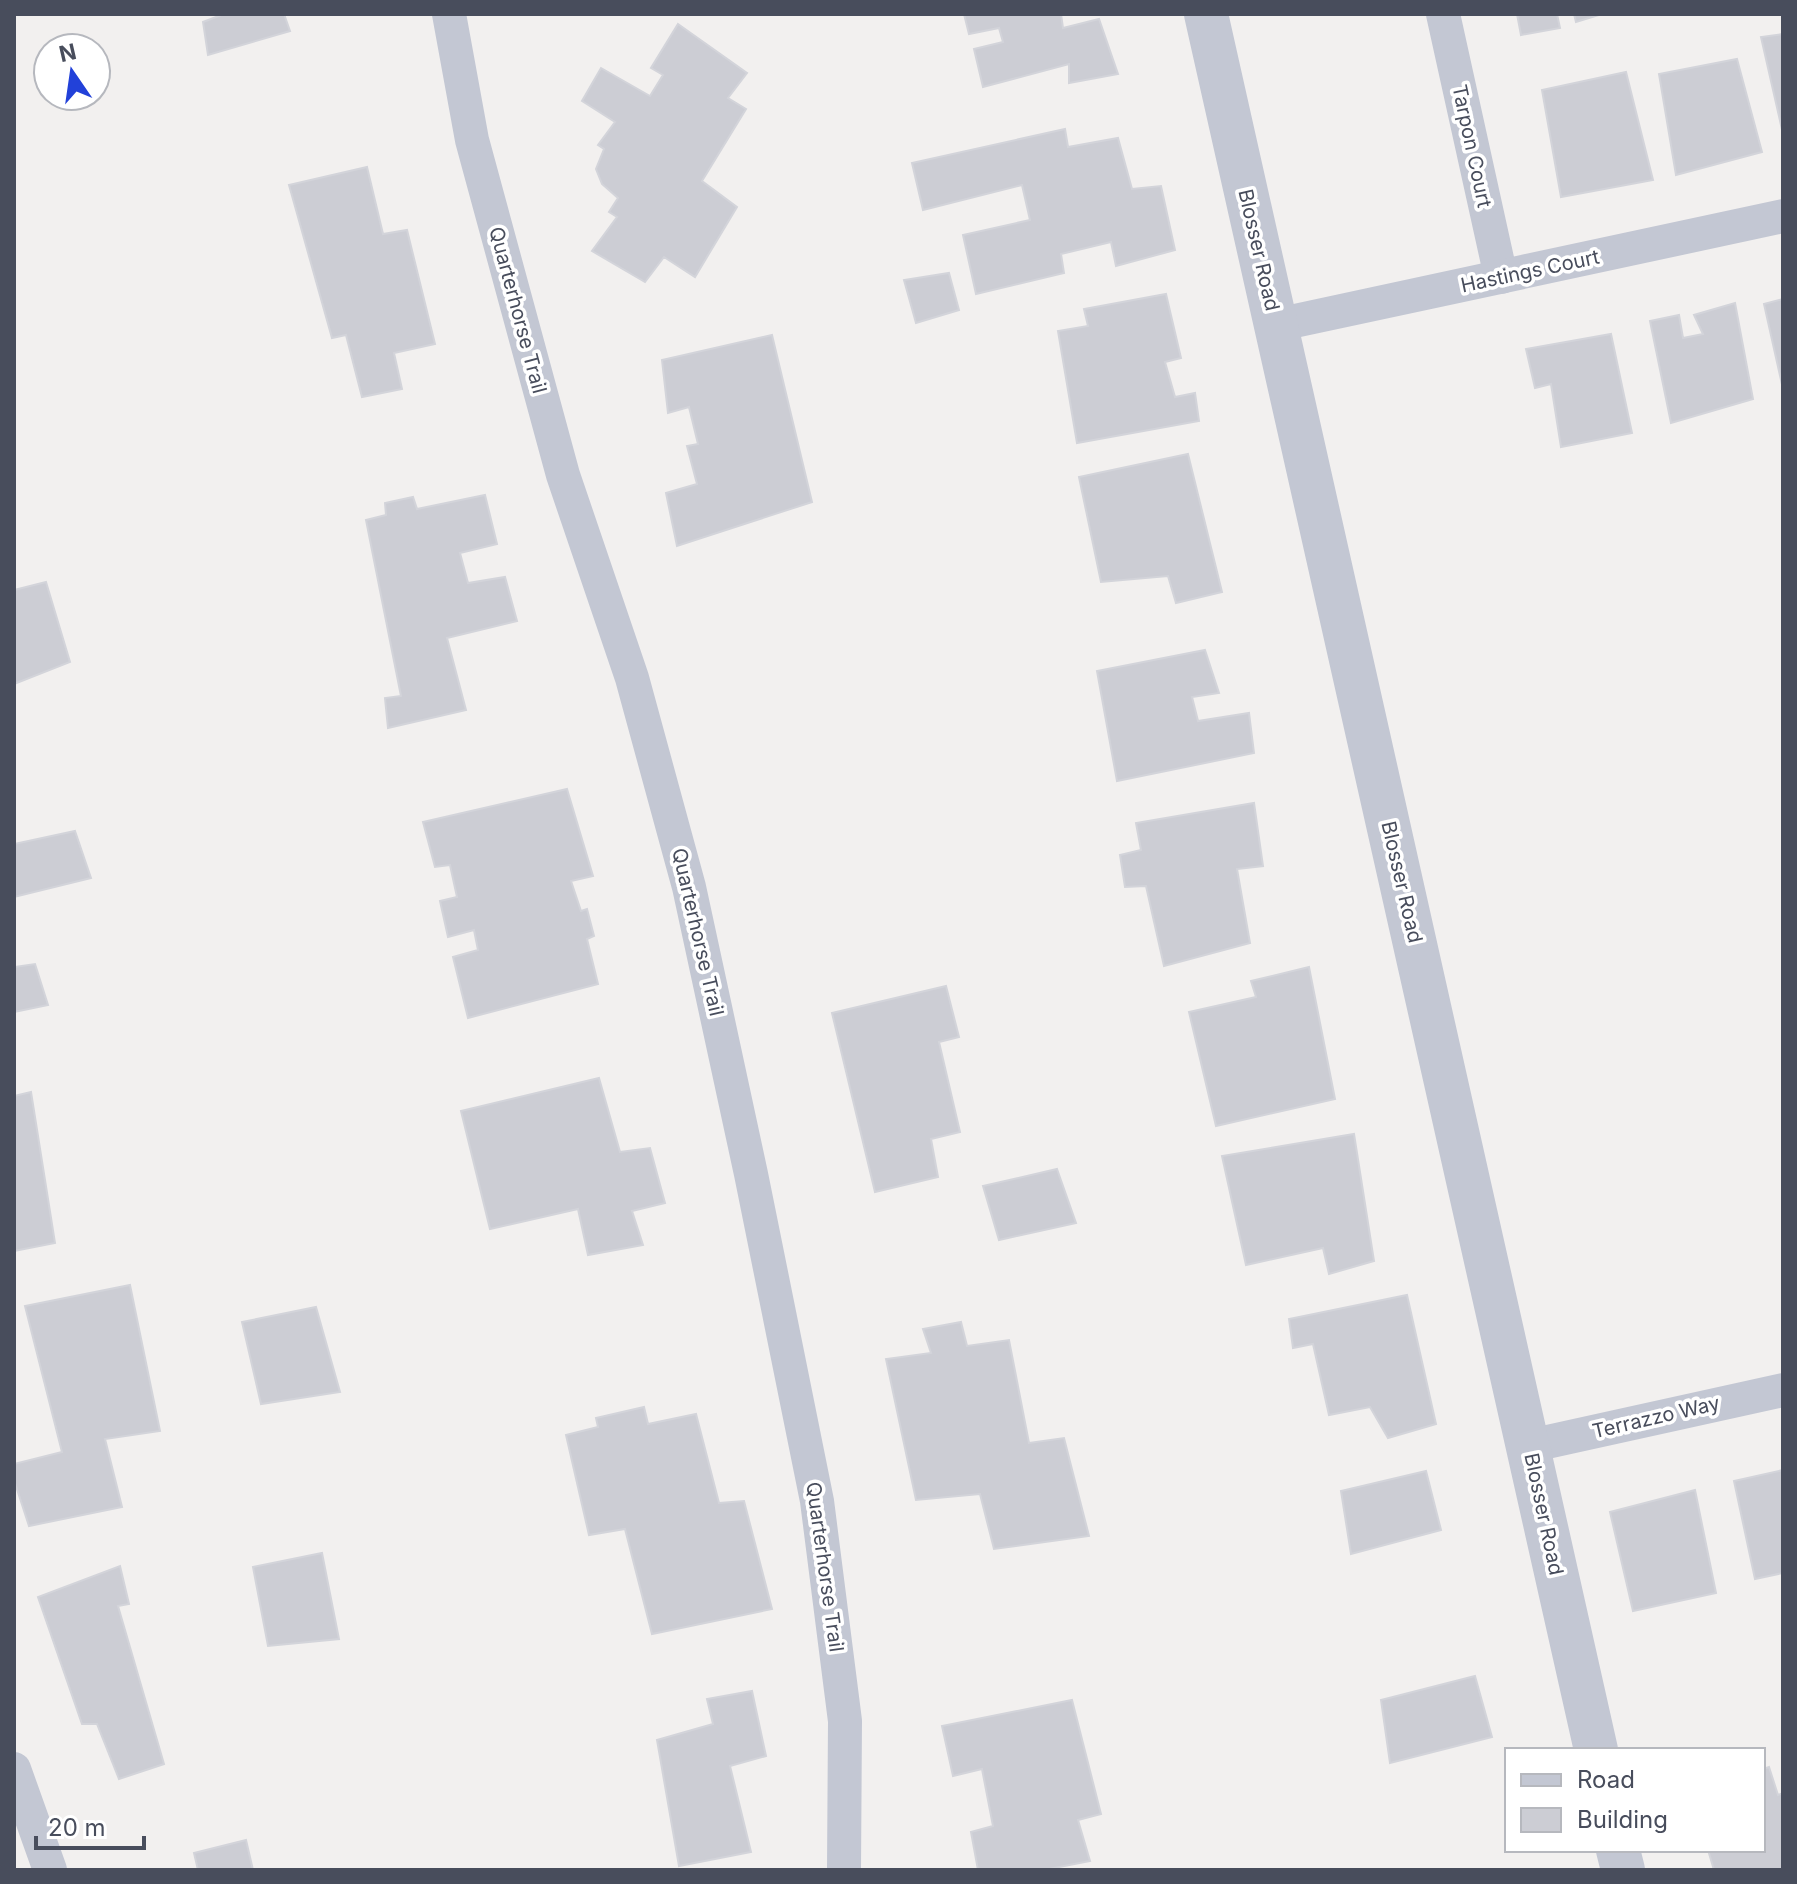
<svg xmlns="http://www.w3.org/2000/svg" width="1797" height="1884" font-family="Inter,sans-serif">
  <rect width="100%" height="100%" fill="#f2f0ef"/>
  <g fill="#cccdd4" stroke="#d3d4da" stroke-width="2">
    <path d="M224,14H284L290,31L208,55L203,22Z"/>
    <path d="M964,14H1061L1063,28L1099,19L1118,74L1069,83V64L983,87L974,49L1003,42L999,28L969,34Z"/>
    <path d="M1517,14H1557L1560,28L1521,35Z"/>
    <path d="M1574,14H1602L1576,22Z"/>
    <path d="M678,24L747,73L728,98L746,109L702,181L737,207L695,277L664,257L645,282L592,251L617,217L609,212L618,198L602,184L596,169L604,149L598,145L615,122L582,101L601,68L650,96L663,75L651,68Z"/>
    <path d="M1783,34V134L1761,37Z"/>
    <path d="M1737,59L1762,152L1676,175L1659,74Z"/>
    <path d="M1626,72L1653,180L1561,197L1542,90Z"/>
    <path d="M1065,129L1068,147L1118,138L1132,189L1161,186L1175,250L1116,266L1111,242L1061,254L1064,273L976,294L963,235L1030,220L1022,185L923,210L912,163Z"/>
    <path d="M367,167L383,234L407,230L435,344L394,353L402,389L362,397L346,335L332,338L289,185Z"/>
    <path d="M949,273L959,310L916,323L904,280Z"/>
    <path d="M1166,294L1181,358L1165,362L1175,397L1195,393L1199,421L1077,443L1058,331L1088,326L1084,309Z"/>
    <path d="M1783,299V389L1764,304Z"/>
    <path d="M1735,303L1753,399L1671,423L1650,321L1679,315L1683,338L1703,334L1694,315Z"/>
    <path d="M1611,334L1632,433L1561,447L1551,384L1535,388L1526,349Z"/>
    <path d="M772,335L812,502L677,546L666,493L697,484L687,446L698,444L689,407L668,413L662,360Z"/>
    <path d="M1188,454L1222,592L1176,603L1168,576L1101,582L1079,477Z"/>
    <path d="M485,495L497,544L460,553L468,583L505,577L517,621L447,638L466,710L388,728L385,698L401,696L366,520L386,515L385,503L413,497L417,509Z"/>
    <path d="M46,582L70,662L14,684V590Z"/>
    <path d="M1205,650L1219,693L1192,697L1198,721L1249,713L1254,753L1117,781L1097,671Z"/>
    <path d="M567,789L593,876L571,881L581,911L587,909L594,936L587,939L598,984L468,1018L453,957L478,950L474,930L448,937L440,901L457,897L450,865L435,867L423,822Z"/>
    <path d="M1254,803L1263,866L1237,869L1250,943L1164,966L1146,886L1125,887L1120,855L1141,850L1136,823Z"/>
    <path d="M75,831L91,878L14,897V844Z"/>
    <path d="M35,964L48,1005L14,1012V967Z"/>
    <path d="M1309,967L1335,1099L1216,1126L1189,1012L1256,997L1251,981Z"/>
    <path d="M946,986L959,1037L939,1042L960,1132L931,1139L938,1177L875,1192L832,1013Z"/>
    <path d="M599,1078L620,1152L650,1148L665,1203L632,1211L643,1245L588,1255L578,1209L490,1229L461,1111Z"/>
    <path d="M31,1092L55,1243L14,1251V1096Z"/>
    <path d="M1354,1134L1374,1261L1329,1274L1323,1248L1246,1265L1222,1156Z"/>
    <path d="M1057,1169L1076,1223L999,1240L983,1186Z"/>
    <path d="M130,1285L160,1431L105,1439L122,1507L29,1526L14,1480V1464L62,1452L25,1306Z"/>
    <path d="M1407,1295L1436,1424L1388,1438L1370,1407L1329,1415L1313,1344L1293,1348L1289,1319Z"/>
    <path d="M316,1307L340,1392L261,1404L242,1322Z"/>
    <path d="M961,1322L967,1346L1009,1340L1029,1443L1064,1438L1089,1536L994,1549L980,1494L916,1500L886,1359L931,1353L923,1329Z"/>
    <path d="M644,1407L648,1424L696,1414L719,1503L744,1501L772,1609L652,1634L625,1529L589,1535L566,1435L598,1427L596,1418Z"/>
    <path d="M1783,1470V1573L1755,1579L1734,1481Z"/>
    <path d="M1426,1471L1441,1530L1351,1554L1341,1491Z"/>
    <path d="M1695,1490L1716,1593L1633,1611L1610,1512Z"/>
    <path d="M322,1553L339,1639L268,1646L253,1567Z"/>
    <path d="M120,1566L129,1604L118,1606L164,1764L119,1779L97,1724H82L38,1597Z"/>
    <path d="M1475,1676L1492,1737L1390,1763L1381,1700Z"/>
    <path d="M752,1691L766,1756L730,1766L751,1852L679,1866L657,1740L713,1724L707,1699Z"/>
    <path d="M1072,1700L1101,1814L1078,1820L1090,1861L1044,1870H978L971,1832L993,1826L982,1769L953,1776L942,1726Z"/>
    <path d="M1769,1767L1778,1795L1783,1793V1870H1714L1708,1850H1763V1769Z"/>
    <path d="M246,1840L253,1870H198L194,1853Z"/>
  </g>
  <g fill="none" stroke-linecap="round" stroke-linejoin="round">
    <g stroke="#c3c7d3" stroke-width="34">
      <path d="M449,14L472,140L563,475L632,678L689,887L751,1174L817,1501L845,1721L844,1870"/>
      <path d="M1443,14L1501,277"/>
      <path d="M1276,325L1783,216"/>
      <path d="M1529,1446L1783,1390"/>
      <path d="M14,1769L50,1870"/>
    </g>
    <g stroke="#c3c7d3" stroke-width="44">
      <path d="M1206,14L1596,1750"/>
      <path d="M1618,1850L1623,1870"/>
    </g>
  </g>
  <g text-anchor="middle" stroke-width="7" stroke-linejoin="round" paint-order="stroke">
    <g font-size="20" fill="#484d5c" stroke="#fff">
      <text transform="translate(1472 146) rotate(78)" y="7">Tarpon Court</text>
      <text transform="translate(1259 250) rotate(77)" y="7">Blosser Road</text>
      <text transform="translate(1530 271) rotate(-12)" y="7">Hastings Court</text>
      <text transform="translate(518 310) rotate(75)" y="7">Quarterhorse Trail</text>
      <text transform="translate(1402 882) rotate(77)" y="7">Blosser Road</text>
      <text transform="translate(698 932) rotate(77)" y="7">Quarterhorse Trail</text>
      <text transform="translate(1656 1417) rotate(-13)" y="7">Terrazzo Way</text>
      <text transform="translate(1544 1514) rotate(78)" y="7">Blosser Road</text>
      <text transform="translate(825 1567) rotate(82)" y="7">Quarterhorse Trail</text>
    </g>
  </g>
  <rect width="1797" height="1884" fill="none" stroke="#484d5c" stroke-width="32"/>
  <rect x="1505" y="1748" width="260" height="104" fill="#ffffff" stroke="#b6b8be" stroke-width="2"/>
  <rect x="1521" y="1774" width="40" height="12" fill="#c3c7d3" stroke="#b6b8be" stroke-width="2"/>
  <text x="1577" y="1788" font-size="24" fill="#484d5c">Road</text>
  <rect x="1521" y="1808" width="40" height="24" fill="#cccdd4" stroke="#b6b8be" stroke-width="2"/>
  <text x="1577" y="1828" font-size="24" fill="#484d5c">Building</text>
  <g transform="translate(72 72) rotate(347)"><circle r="38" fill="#ffffff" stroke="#b6b8be" stroke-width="2"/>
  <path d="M0-6L14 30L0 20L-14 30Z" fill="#2241d9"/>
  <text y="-12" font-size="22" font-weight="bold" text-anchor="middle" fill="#484d5c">N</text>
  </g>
  <path d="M36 1836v12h108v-12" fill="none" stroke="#484d5c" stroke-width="4"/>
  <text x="48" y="1836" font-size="24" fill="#484d5c" stroke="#ffffff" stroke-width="6" paint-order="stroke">20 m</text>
</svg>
